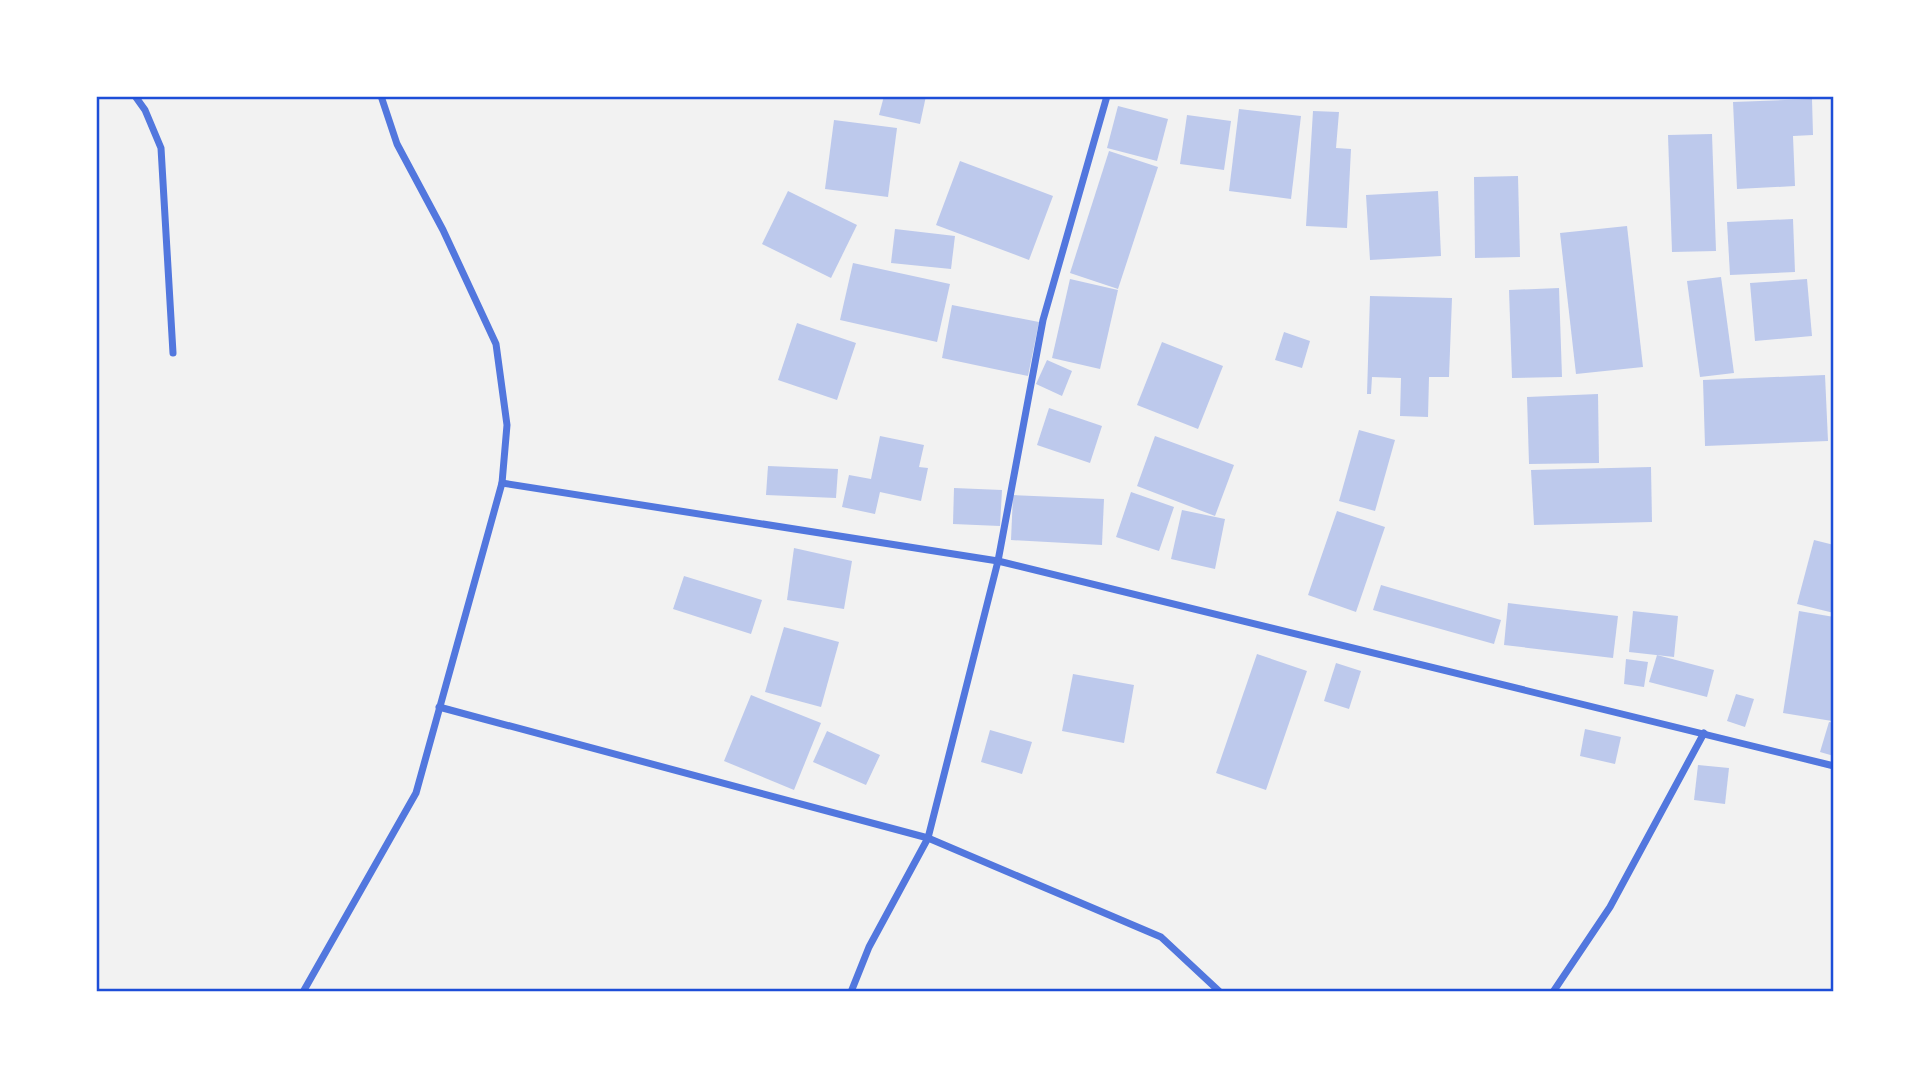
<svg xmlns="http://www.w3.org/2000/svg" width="1930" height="1088" font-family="Lato,sans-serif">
  <rect width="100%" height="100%" fill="#f2f2f2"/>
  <g fill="#bdc9ec">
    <path d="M884,96H926L920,124L879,115Z"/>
    <path d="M1812,99L1813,135L1793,136L1795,186L1737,189L1733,102Z"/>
    <path d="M1118,106L1168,119L1157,161L1107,148Z"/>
    <path d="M1239,109L1301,116L1291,199L1229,191Z"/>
    <path d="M1313,111L1339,112L1336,148L1351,149L1347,228L1306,226Z"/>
    <path d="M1187,115L1231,121L1224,170L1180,164Z"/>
    <path d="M834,120L897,128L888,197L825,189Z"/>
    <path d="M1712,134L1716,251L1672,252L1668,135Z"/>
    <path d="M1109,151L1158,167L1118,289L1070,273Z"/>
    <path d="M960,161L1053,196L1029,260L936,225Z"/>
    <path d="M1518,176L1520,257L1475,258L1474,177Z"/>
    <path d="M788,191L857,225L831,278L762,244Z"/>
    <path d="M1438,191L1441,256L1370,260L1366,195Z"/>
    <path d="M1793,219L1795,272L1730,275L1727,222Z"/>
    <path d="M1627,226L1643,367L1576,374L1560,233Z"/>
    <path d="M895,229L955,236L951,269L891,263Z"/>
    <path d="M853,263L950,284L937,342L840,320Z"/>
    <path d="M1721,277L1734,373L1700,377L1687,281Z"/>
    <path d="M1070,279L1118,290L1100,369L1052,358Z"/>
    <path d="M1807,279L1812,336L1755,341L1750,283Z"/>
    <path d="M1559,288L1562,377L1512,378L1509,290Z"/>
    <path d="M1370,296L1452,298L1449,377H1429L1428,417L1400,416L1401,378L1372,377L1371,394H1367Z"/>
    <path d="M952,305L1039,322L1028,376L942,358Z"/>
    <path d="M797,323L856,343L837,400L778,380Z"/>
    <path d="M1284,332L1310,341L1302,368L1275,360Z"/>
    <path d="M1162,342L1223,366L1198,429L1137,405Z"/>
    <path d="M1047,360L1072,371L1062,396L1036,384Z"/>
    <path d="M1825,375L1828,441L1705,446L1703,380Z"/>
    <path d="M1598,394L1599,463L1529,464L1527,397Z"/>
    <path d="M1049,408L1102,426L1090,463L1037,445Z"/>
    <path d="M1359,430L1395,440L1375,511L1339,501Z"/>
    <path d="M880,436L924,445L919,467L928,468L921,501L880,492L875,514L842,507L849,475L871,479Z"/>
    <path d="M1155,436L1234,465L1215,516L1137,486Z"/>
    <path d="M768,466L838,469L836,498L766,495Z"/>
    <path d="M1651,467L1652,522L1534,525L1531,470Z"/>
    <path d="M954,488L1002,490L1000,526L953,524Z"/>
    <path d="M1131,492L1174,507L1159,551L1116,537Z"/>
    <path d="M1013,495L1104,499L1102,545L1011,540Z"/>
    <path d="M1182,510L1225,519L1215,569L1171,559Z"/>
    <path d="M1337,511L1385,527L1356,612L1308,595Z"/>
    <path d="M1814,540L1834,545V613L1797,604Z"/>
    <path d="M794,548L852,561L844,609L787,600Z"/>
    <path d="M684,576L762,600L751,634L673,609Z"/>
    <path d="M1381,585L1501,620L1494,644L1373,610Z"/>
    <path d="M1508,603L1618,616L1613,658L1504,645Z"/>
    <path d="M1633,611L1678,616L1674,657L1629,652Z"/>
    <path d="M1799,611L1834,617L1832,721L1783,713Z"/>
    <path d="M784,627L839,642L821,707L765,692Z"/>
    <path d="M1257,654L1307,671L1266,790L1216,773Z"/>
    <path d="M1657,655L1714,670L1707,697L1649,682Z"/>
    <path d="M1626,659L1648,662L1644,687L1624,684Z"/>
    <path d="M1336,663L1361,671L1349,709L1324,701Z"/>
    <path d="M1073,674L1134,685L1124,743L1062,731Z"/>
    <path d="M1736,694L1754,699L1745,727L1727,721Z"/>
    <path d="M751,695L821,723L794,790L724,761Z"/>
    <path d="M1829,722L1834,723V756L1820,752Z"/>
    <path d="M1585,729L1621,737L1615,764L1580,756Z"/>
    <path d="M990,730L1032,742L1022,774L981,762Z"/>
    <path d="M827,731L880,755L866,785L813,762Z"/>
    <path d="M1698,765L1729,768L1725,804L1694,800Z"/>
  </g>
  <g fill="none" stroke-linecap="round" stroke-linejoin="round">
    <g stroke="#5277de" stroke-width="7">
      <path d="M135,96L145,110L161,148L173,353"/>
      <path d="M502,483L998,561L1834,766"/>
      <path d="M439,707L928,838L1161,937L1220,992"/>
      <path d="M303,992L416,793L502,483L507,425L496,344L443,230L397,144L381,96"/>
      <path d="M851,992L869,947L928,838L998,561L1043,320L1107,96"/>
      <path d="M1553,992L1610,907L1704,733"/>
    </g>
  </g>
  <rect width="1930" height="1088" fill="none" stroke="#ffffff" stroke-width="196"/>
  <rect x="98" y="98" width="1734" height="892" fill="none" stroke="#1d4ed8" stroke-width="2.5"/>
</svg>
